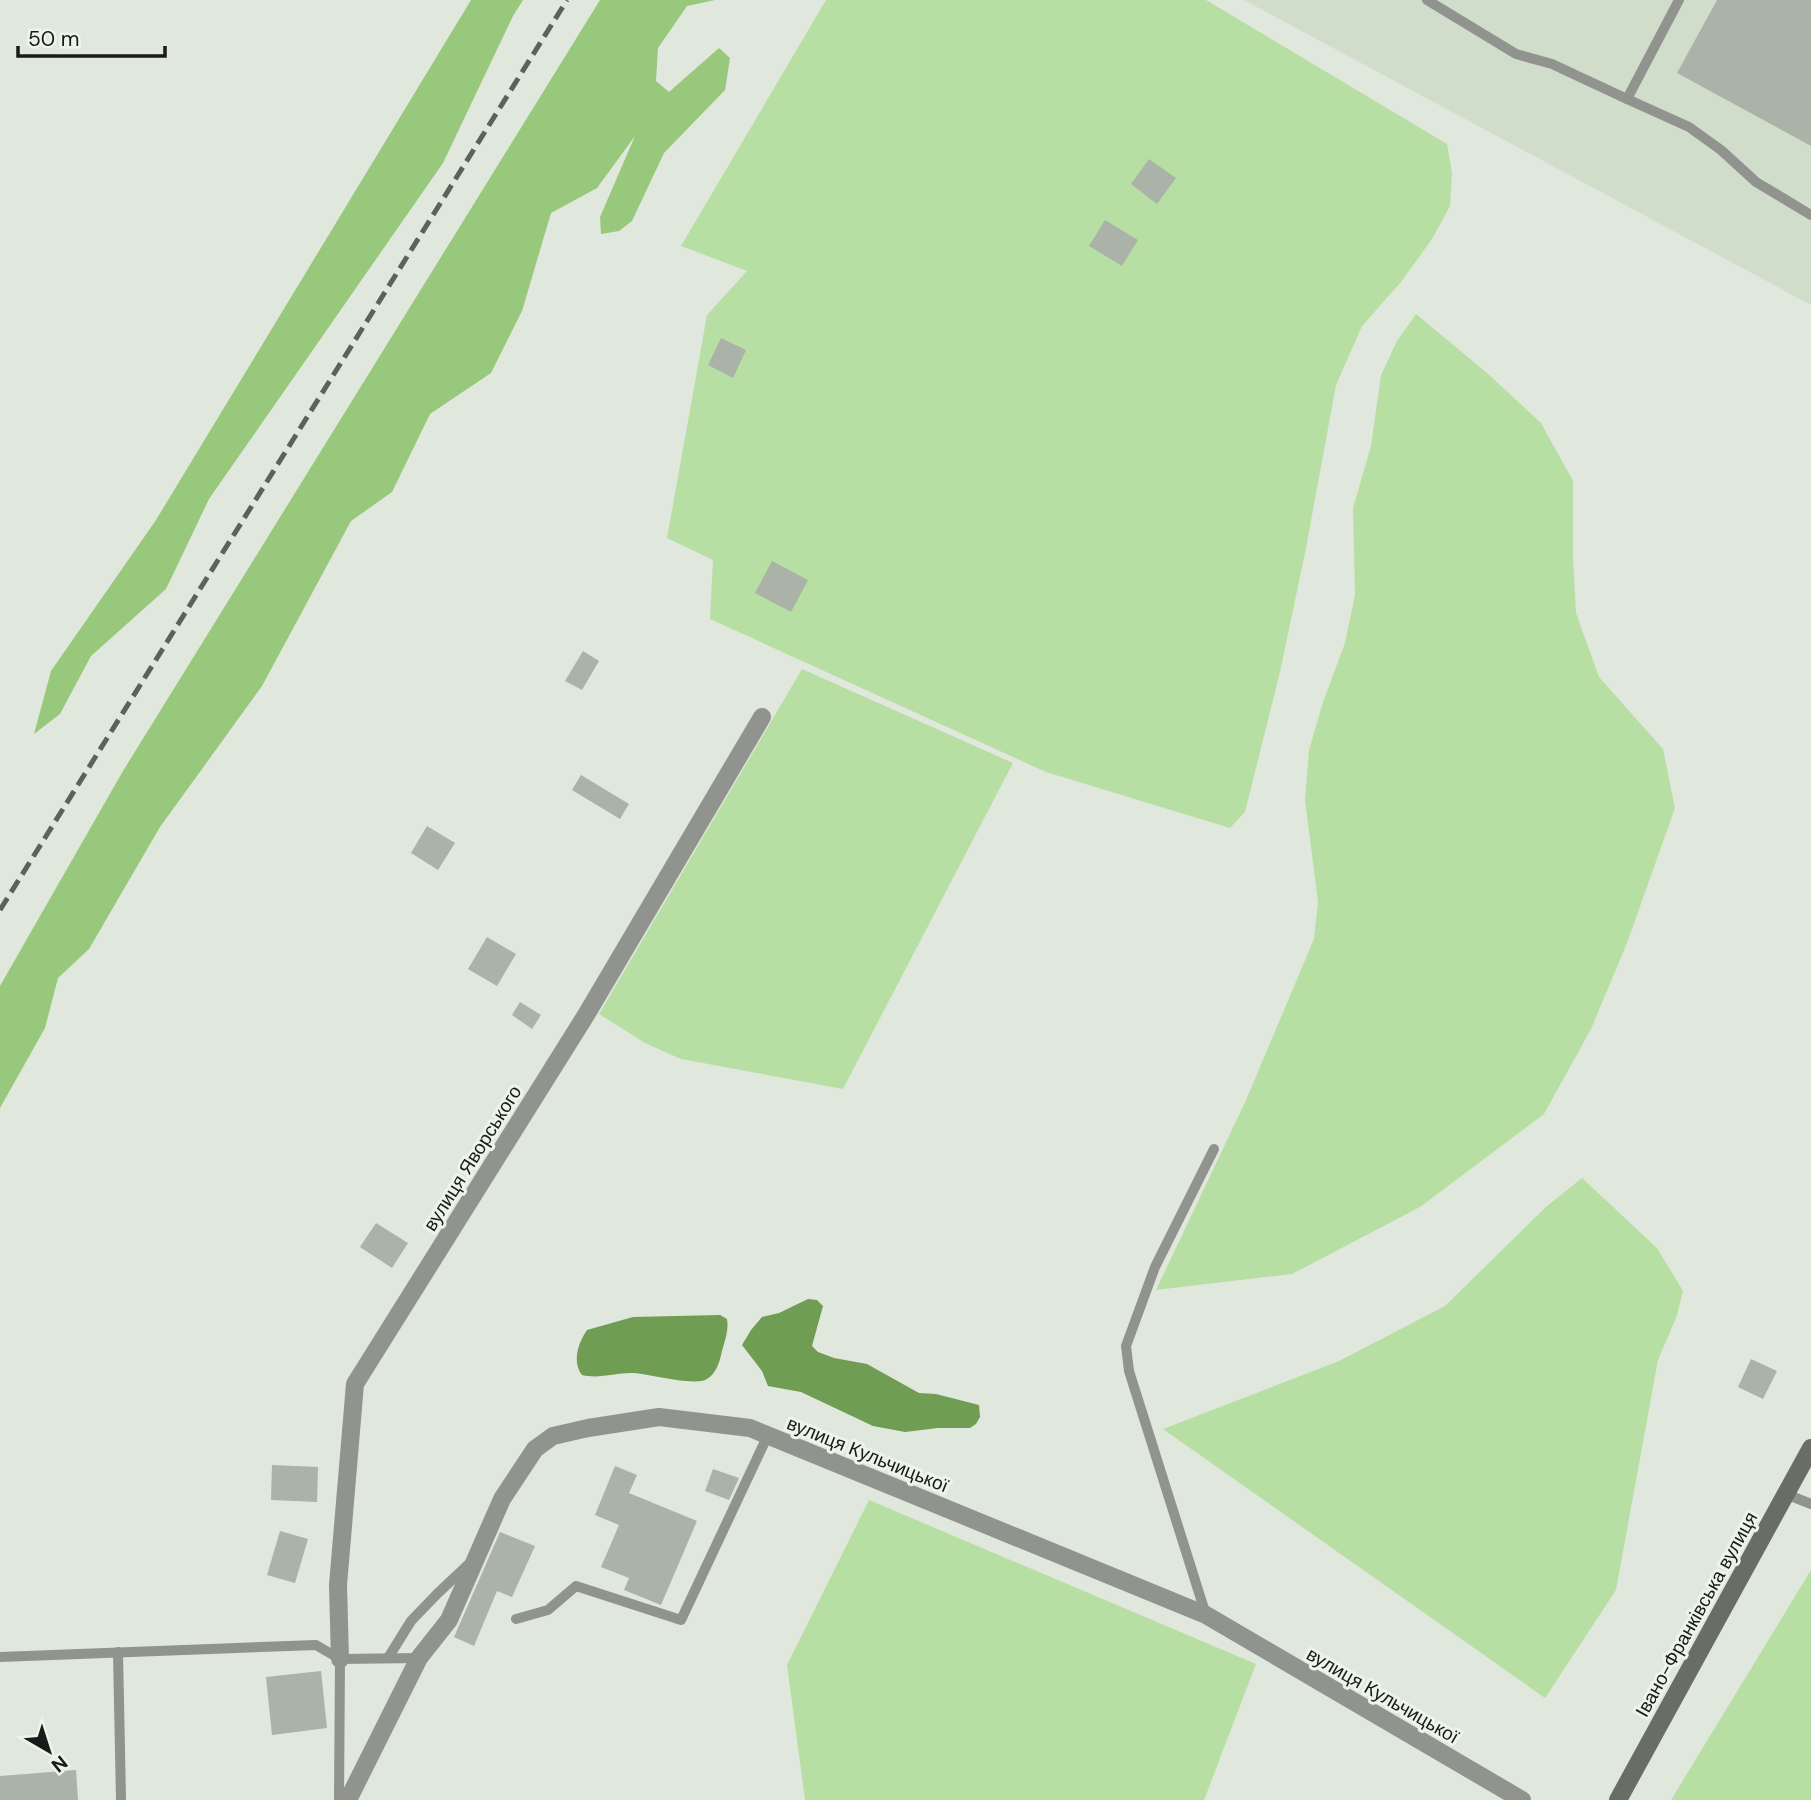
<svg xmlns="http://www.w3.org/2000/svg" width="1811" height="1800" font-family="'DM Sans',sans-serif">
  <rect width="100%" height="100%" fill="#e0e7dc"/>
  <path fill="#d1ddcb" d="M1244,0H1811V305Z"/>
  <g fill="#b8dfa3">
    <path d="M826,0H1206L1447,144L1452,173L1450,206L1432,239L1401,282L1362,326L1336,385L1306,548L1280,672L1245,812L1230,828L1046,772L710,619L713,560L667,538L707,315L747,271L681,246Z"/>
    <path d="M1416,314L1487,373L1541,423L1573,481V558L1576,613L1599,677L1663,749L1675,808L1627,943L1591,1029L1544,1114L1420,1207L1292,1274L1156,1290L1246,1100L1314,939L1318,902L1305,800L1309,750L1323,702L1345,643L1355,595L1353,508L1371,446L1381,375L1397,341Z"/>
    <path d="M802,669L1013,763L843,1089L681,1059L645,1043L599,1014Z"/>
    <path d="M1582,1178L1657,1248L1683,1291L1676,1318L1658,1360L1616,1590L1545,1698L1163,1429L1339,1361L1445,1306L1547,1206Z"/>
    <path d="M869,1500L1256,1664L1204,1800H805L787,1665Z"/>
    <path d="M1811,1570V1800H1671Z"/>
  </g>
  <g fill="#98c87b">
    <path d="M471,0H523L513,16L443,163L209,499L166,589L91,656L60,714L34,734L51,671L156,520Z"/>
    <path d="M600,0H715L687,6L658,48L656,81L669,92L719,48L730,58L725,90L664,153L632,221L619,231L601,234L600,217L635,136L597,188L551,213L522,311L491,373L430,414L392,492L351,521L262,686L160,827L89,949L58,978L45,1028L0,1108V986L123,771Z"/>
  </g>
  <g fill="#6f9d53">
    <path d="M808,1299L817,1300L823,1306L812,1346L818,1352L834,1358L867,1364L919,1393L936,1394L979,1405L980,1417L976,1424L970,1428H938L905,1432L873,1426L801,1392L768,1386L762,1371L742,1345L751,1330L762,1317L779,1313Z"/>
    <path d="M720,1315L727,1319C729,1330 725,1340 722,1351C720,1361 716,1374 707,1379C694,1387 648,1373 631,1373C615,1373 599,1379 582,1375C572,1362 578,1343 587,1330L633,1317Z"/>
  </g>
  <g fill="#abb2a7">
    <path d="M1717,0H1811V146L1677,73Z"/>
    <path d="M1149,159L1176,178L1157,204L1131,184Z"/>
    <path d="M1105,220L1138,240L1122,266L1089,246Z"/>
    <path d="M721,338L746,350L733,378L708,365Z"/>
    <path d="M772,561L808,580L791,612L755,593Z"/>
    <path d="M583,651L599,661L582,690L565,681Z"/>
    <path d="M581,775L629,804L620,819L572,790Z"/>
    <path d="M427,826L455,843L438,870L411,853Z"/>
    <path d="M487,937L516,954L497,986L468,969Z"/>
    <path d="M520,1002L541,1015L532,1029L512,1015Z"/>
    <path d="M376,1223L408,1243L392,1268L360,1247Z"/>
    <path d="M1751,1359L1777,1371L1763,1399L1738,1387Z"/>
    <path d="M272,1465L318,1467L317,1502L271,1500Z"/>
    <path d="M615,1466L637,1475L629,1493L697,1521L661,1605L624,1590L629,1578L601,1567L619,1525L595,1515Z"/>
    <path d="M713,1469L739,1478L729,1500L705,1491Z"/>
    <path d="M280,1531L308,1539L295,1583L267,1575Z"/>
    <path d="M500,1532L535,1546L512,1597L497,1591L474,1646L454,1637Z"/>
    <path d="M321,1671L327,1728L272,1735L266,1677Z"/>
    <path d="M76,1770L78,1800H0V1776Z"/>
  </g>
  <g fill="none" stroke-linecap="round" stroke-linejoin="round">
    <g stroke="#90938e" stroke-width="10">
      <path d="M1427,0L1516,54L1552,64L1627,99"/>
      <path d="M1679,0L1627,99L1689,127L1721,150L1756,182L1811,215"/>
      <path d="M1786,1494L1811,1504"/>
      <path d="M1206,1615L1129,1371L1126,1346L1155,1267L1214,1149"/>
      <path d="M516,1619L548,1610L576,1586L681,1620L768,1435"/>
      <path d="M118,1652L121,1800"/>
      <path d="M0,1657L316,1645L340,1659L339,1800"/>
      <path d="M388,1658L411,1621L437,1594L471,1562"/>
      <path d="M340,1659L419,1658"/>
    </g>
    <g stroke="#90938e" stroke-width="18">
      <path d="M340,1659L338,1585L355,1384L586,1015L762,717"/>
      <path d="M348,1800L419,1658L449,1620L502,1499L535,1449L553,1436L588,1428L659,1417L750,1428L1206,1615L1522,1800"/>
    </g>
    <path stroke="#686d66" stroke-width="18" d="M1618,1800L1811,1448"/>
    <path stroke="#5c615a" stroke-width="5" stroke-dasharray="14 7" stroke-linecap="butt" d="M0,910L567,0"/>
  </g>
  <g text-anchor="middle" stroke-width="6" stroke-linejoin="round" paint-order="stroke">
    <g font-size="19" fill="#181b17" stroke="#edf5e9">
      <text transform="translate(472 1158) rotate(-58)" y="7">вулиця Яворського</text>
      <text transform="translate(868 1454) rotate(22)" y="7">вулиця Кульчицької</text>
      <text transform="translate(1696 1614) rotate(-61)" y="7">Івано-Франківська вулиця</text>
      <text transform="translate(1383 1695) rotate(30)" y="7">вулиця Кульчицької</text>
    </g>
  </g>
  <g transform="translate(49 1751) rotate(141)" stroke="#edf5e9" stroke-width="5" paint-order="stroke">
  <path d="M0-5L12 26L0 18L-12 26Z" fill="#181b17"/>
  <text y="-10" font-size="19" font-weight="bold" text-anchor="middle" fill="#181b17">N</text>
  </g>
  <path d="M18 46v10h147v-10" fill="none" stroke="#181b17" stroke-width="3.5"/>
  <text x="28" y="46" font-size="21" fill="#181b17" stroke="#edf5e9" stroke-width="5" paint-order="stroke">50 m</text>
</svg>
